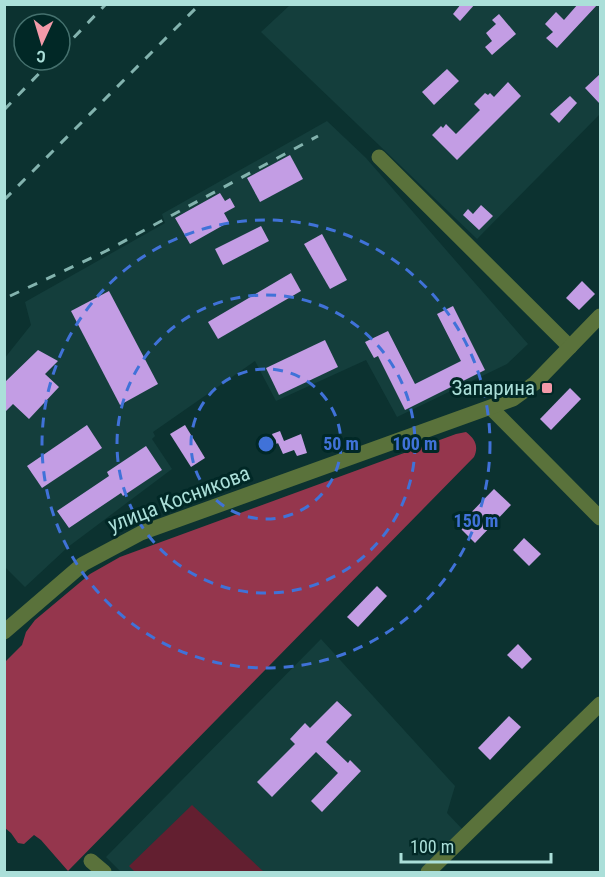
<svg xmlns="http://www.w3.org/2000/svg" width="605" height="877" font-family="'Roboto Condensed',sans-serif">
  <rect width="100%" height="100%" fill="#0c3230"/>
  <g fill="#143e3c">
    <path d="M290,5H600V114L477,239L261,32Z"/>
    <path d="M327,121L366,158L528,344L507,364L397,417L366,360L276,401L255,361L153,432L155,436L152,439L172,469L68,547L25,587L5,567L4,359L31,325L25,302L165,223L162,214Z"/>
    <path d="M321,639L455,786L447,813L465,832L422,872H121L106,857Z"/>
  </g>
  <path fill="#631f30" d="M192,805L264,872H135L129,866Z"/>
  <path fill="#95364d" d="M466,432C475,439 479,446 474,457L68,871L41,840L34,835L24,844L18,843L11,833L5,828V662L22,645L26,632L35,620L90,574L120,557L456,434Z"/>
  <g fill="#c39de4">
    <path d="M461,4H475L460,21L453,14Z"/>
    <path d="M578,4H598L557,48L546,38L553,32L545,24L556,12L564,20Z"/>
    <path d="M499,14L516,34L492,55L485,47L492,41L486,33L496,24L492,20Z"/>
    <path d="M447,69L459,81L434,105L422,92Z"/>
    <path d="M600,74V104L585,88Z"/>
    <path d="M508,82L521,96L457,160L432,135L441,126L443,128L446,124L456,134L480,110L474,104L485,93L488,95L490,93L494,97Z"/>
    <path d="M570,96L577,103L559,123L550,114Z"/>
    <path d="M290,155L303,179L260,202L247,178Z"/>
    <path d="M220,193L225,201L230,198L235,207L224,213L229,222L190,244L175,218Z"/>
    <path d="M481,205L493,216L479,230L463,215L468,209L473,214Z"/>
    <path d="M261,226L269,241L223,265L215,249Z"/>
    <path d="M322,234L347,280L330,289L304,244Z"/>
    <path d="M291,273L301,291L218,339L208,322Z"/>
    <path d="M582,281L595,294L579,310L566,298Z"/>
    <path d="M109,291L158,384L120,405L71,311Z"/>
    <path d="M453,306L485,370L405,410L378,356L374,358L365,342L388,331L415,384L461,361L437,314Z"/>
    <path d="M325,340L338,367L279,395L266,368Z"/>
    <path d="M38,350L58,361L45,374L59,387L29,419L13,404L4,413V383Z"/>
    <path d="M570,388L581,399L551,430L540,419Z"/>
    <path d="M87,425L102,448L42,488L27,466Z"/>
    <path d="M185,425L205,458L191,467L170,434Z"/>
    <path d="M280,431L284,441L301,434L307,453L297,456L294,450L283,454L278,443L281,442L276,444L272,434Z"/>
    <path d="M146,446L162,470L123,496L121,493L69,528L57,511L109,476L107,472Z"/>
    <path d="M494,489L511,505L475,543L458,526Z"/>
    <path d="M524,538L541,554L529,566L513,550Z"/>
    <path d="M377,586L387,596L358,627L347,617Z"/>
    <path d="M518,644L532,659L522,669L507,655Z"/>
    <path d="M337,701L352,715L326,742L348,763L350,760L361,771L322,812L311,801L338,773L316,752L272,797L257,782L295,744L290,739L305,723L310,728Z"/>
    <path d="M509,716L521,727L490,760L478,748Z"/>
  </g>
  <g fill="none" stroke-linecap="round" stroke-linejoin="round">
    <g stroke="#5a723b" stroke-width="15">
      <path d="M379,157L570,347"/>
      <path d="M491,408L600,518"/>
      <path d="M4,632L83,564L141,533L513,399L535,383L600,316"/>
      <path d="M91,861L104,872"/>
      <path d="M428,872L600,704"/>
    </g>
    <g stroke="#83b3ae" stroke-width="3" stroke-dasharray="10 10" stroke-linecap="butt">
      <path d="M4,6L6,4"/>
      <path d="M60,52L106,4"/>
      <path d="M4,110L52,60"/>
      <path d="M4,200L200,4"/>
      <path d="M10,296L106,251L318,136"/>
    </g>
  </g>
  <g fill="none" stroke="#4072d8" stroke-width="3" stroke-dasharray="10 8">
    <circle cx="266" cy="444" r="75"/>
    <circle cx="266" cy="444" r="149"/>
    <circle cx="266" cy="444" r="224"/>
  </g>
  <rect fill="#f39aa9" stroke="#012826" stroke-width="2" x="541" y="382" width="12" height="12" rx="3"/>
  <g text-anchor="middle" stroke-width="6" stroke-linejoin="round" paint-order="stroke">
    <g font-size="21" fill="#abdfd9" stroke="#012826" text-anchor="end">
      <text x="535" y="395">Запарина</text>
    </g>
    <g font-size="21" fill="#abdfd9" stroke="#012826">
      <text transform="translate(179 499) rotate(-21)" y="7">улица Косникова</text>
    </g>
  </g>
  <circle cx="266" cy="444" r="9" fill="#4072d8" stroke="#012826" stroke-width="3"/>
  <g font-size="18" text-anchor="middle" font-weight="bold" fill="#4072d8" stroke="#012826" stroke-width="6" stroke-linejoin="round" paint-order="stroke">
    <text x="341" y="450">50 m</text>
    <text x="415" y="450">100 m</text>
    <text x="476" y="527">150 m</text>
  </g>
  <rect width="605" height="877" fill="none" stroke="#abdfd9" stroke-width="12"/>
  <g transform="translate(42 42) rotate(184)"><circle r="28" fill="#012826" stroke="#45716e" stroke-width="1.5"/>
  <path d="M0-4.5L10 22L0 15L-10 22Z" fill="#f39aa9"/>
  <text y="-9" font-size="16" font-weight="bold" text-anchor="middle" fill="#abdfd9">С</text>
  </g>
  <path d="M401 853v9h150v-9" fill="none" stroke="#abdfd9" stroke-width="3"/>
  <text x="410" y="853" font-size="18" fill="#abdfd9" stroke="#012826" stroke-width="4.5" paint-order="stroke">100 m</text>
</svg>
